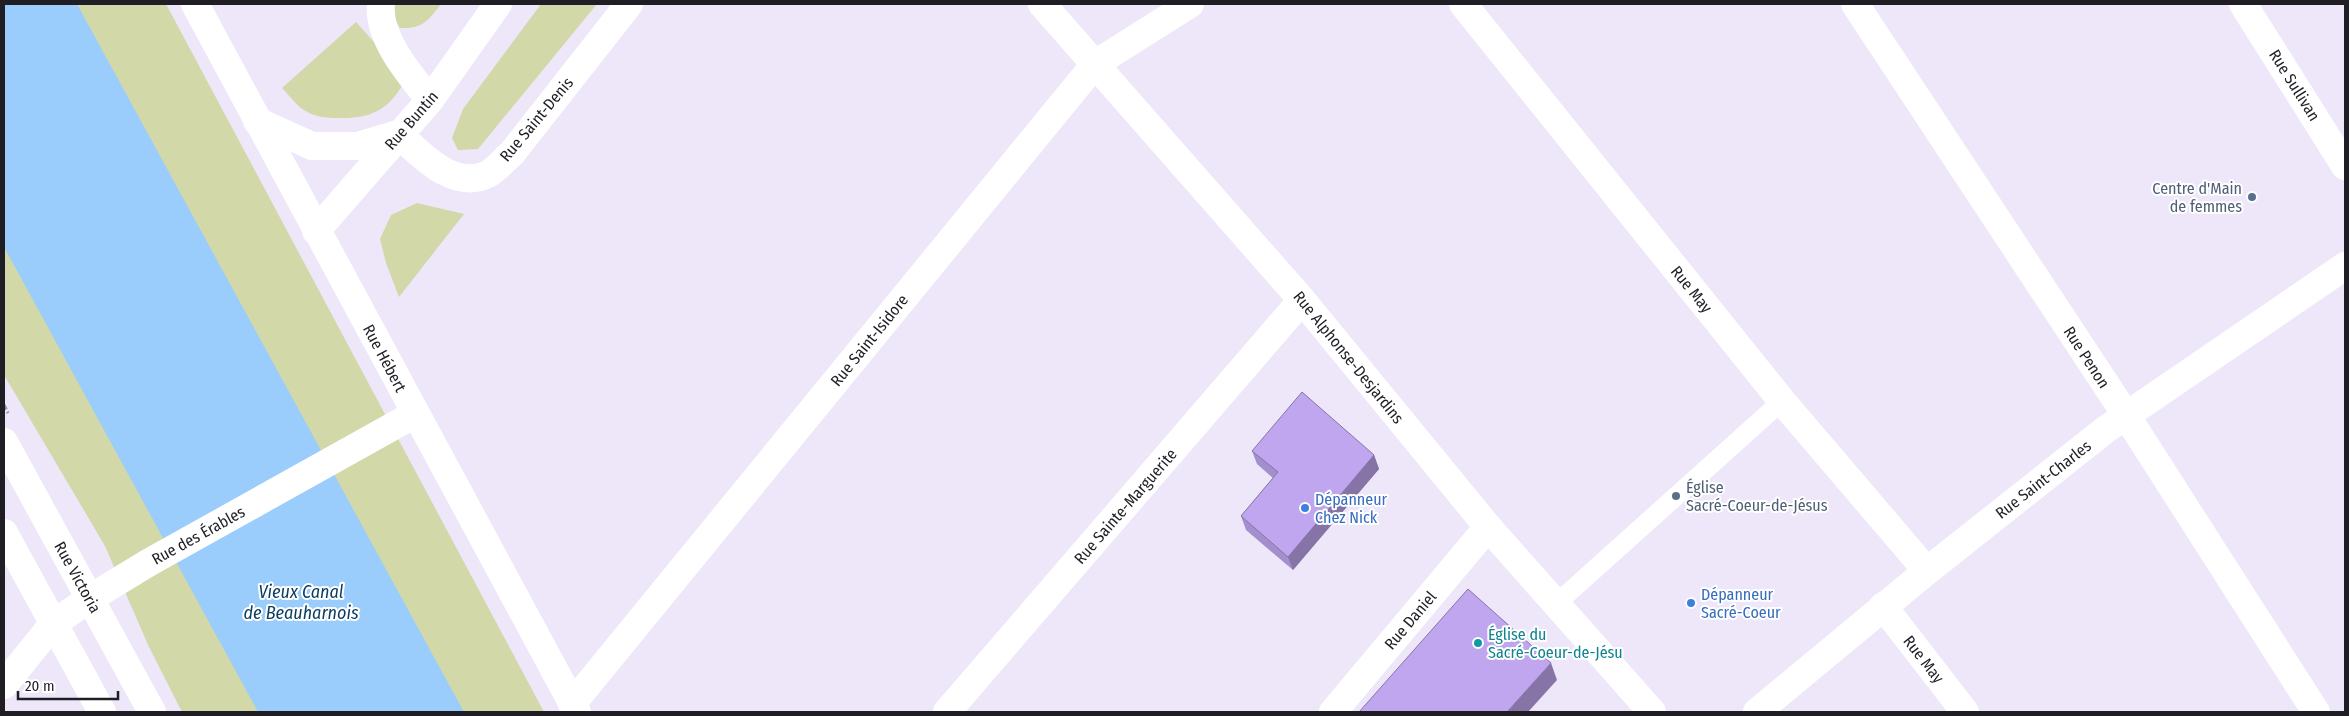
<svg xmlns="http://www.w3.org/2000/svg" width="2349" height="716" font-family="'Fira Sans Condensed',sans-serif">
  <rect width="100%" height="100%" fill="#ede7f9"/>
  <g fill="#d3d8a9">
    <path d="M4,4H166L544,712H182L149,647L105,546L4,375Z"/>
    <path d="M391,4H441C428,21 422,29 400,28L389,11Z"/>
    <path d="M541,4H597L478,149L458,150L452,138L463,109Z"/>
    <path d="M356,22L406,78C391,109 372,119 338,118C327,118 314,117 304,110C296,105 289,95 282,88Z"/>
    <path d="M417,203L464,214L399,297L386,263L380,239L391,215Z"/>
  </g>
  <path fill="#9acdfb" d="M4,4H77L464,712H258L4,247Z"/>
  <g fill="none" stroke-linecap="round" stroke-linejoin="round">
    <path stroke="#918d9a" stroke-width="3" stroke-dasharray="5 2.5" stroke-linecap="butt" d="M4,405L8,413"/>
    <path stroke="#fff" stroke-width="19" d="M1556,604L1782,401"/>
    <g stroke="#fff" stroke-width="28">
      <path d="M381,4C377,37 410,75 430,100"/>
      <path d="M1463,4L1782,401L1927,571"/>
      <path d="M1855,4L2126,415L2316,712"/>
      <path d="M2243,4L2345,166"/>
      <path d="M398,134C422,155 453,191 488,174C496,170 505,159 512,153L629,4"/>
      <path d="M1883,606L1965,712"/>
      <path d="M572,704L1095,64L1190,4"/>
      <path d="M947,712L1302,300"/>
      <path d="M1333,712L1488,527"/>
    </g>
    <g stroke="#fff" stroke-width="28">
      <path d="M195,4L577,712"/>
      <path d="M1042,4L1302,300L1488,527L1652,712"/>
      <path d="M257,121L312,146H358L398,134"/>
      <path d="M316,231L430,100L498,4"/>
      <path d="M4,442L152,712"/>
      <path d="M4,533L102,712"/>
      <path d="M4,685L53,624L89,599L148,563L415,414"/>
      <path d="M1757,712L1927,571L2105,430L2345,266"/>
    </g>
  </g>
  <path fill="#a48fce" d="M1252,451L1374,455L1379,469L1293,570L1246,530L1241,516L1273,478L1257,464Z"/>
  <g fill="#8674a7">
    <path d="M1374,455L1379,469L1293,570L1288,557Z"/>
    <path d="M1551,663L1557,680L1528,712H1507Z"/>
  </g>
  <g fill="#bfa6ef" stroke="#8674a7">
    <path d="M1302,392L1374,455L1288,557L1241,516L1278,472L1252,451Z"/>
    <path d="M1468,589L1551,663L1507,712H1359Z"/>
  </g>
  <g fill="#5c6f8a" stroke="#fff" stroke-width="2">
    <circle cx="2252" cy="197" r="5"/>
    <circle cx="1676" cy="496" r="5"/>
  </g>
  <g fill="#3f7fe0" stroke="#fff" stroke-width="2">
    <circle cx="1305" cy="508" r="5"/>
    <circle cx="1691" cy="603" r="5"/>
  </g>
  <circle fill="#0f9aa8" stroke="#fff" stroke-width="2" cx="1478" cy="643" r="5"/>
  <g text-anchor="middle" stroke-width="4" stroke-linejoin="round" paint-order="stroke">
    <g font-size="16" fill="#1f1e24" stroke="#fff">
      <text transform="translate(2295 85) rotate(58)" y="6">Rue Sullivan</text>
      <text transform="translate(536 119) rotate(-50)" y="6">Rue Saint-Denis</text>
      <text transform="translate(411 120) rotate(-49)" y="6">Rue Buntin</text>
      <text transform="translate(1692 289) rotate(51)" y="6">Rue May</text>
      <text transform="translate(869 340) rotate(-51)" y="6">Rue Saint-Isidore</text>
      <text transform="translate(1349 357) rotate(51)" y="6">Rue Alphonse-Desjardins</text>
      <text transform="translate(2087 357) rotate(57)" y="6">Rue Penon</text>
      <text transform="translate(385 358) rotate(62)" y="6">Rue Hébert</text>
      <text transform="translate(2043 479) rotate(-38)" y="6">Rue Saint-Charles</text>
      <text transform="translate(1125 506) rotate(-49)" y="6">Rue Sainte-Marguerite</text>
      <text transform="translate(198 535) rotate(-29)" y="6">Rue des Érables</text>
      <text transform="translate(78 577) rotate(61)" y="6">Rue Victoria</text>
      <text transform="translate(1410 620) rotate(-50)" y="6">Rue Daniel</text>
      <text transform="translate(1924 659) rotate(52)" y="6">Rue May</text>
    </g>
    <g font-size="16" fill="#4e5e75" stroke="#fff" text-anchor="end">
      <text x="2242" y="194">Centre d'Main<tspan x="2242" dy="18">de femmes</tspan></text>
      <text x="1686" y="493" text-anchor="start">Église<tspan x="1686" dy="18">Sacré-Coeur-de-Jésus</tspan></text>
    </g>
    <g font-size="16" fill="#366cbe" stroke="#fff" text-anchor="start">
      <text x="1315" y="505">Dépanneur<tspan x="1315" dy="18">Chez Nick</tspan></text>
      <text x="1701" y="600">Dépanneur<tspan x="1701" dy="18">Sacré-Coeur</tspan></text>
    </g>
    <g font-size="16" fill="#0d838f" stroke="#fff" text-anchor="start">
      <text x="1488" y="640">Église du<tspan x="1488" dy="18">Sacré-Coeur-de-Jésu</tspan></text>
    </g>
    <g font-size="18" font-style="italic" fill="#0d3d62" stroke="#fff">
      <text x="301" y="598">Vieux Canal<tspan x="301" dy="21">de Beauharnois</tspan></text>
    </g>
  </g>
  <rect width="2349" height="716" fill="none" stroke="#1f1e24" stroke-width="10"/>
  <path d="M18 691v8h100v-8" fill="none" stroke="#1f1e24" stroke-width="2.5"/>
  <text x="25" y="691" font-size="15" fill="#1f1e24" stroke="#ffffff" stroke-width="4" paint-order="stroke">20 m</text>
</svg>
